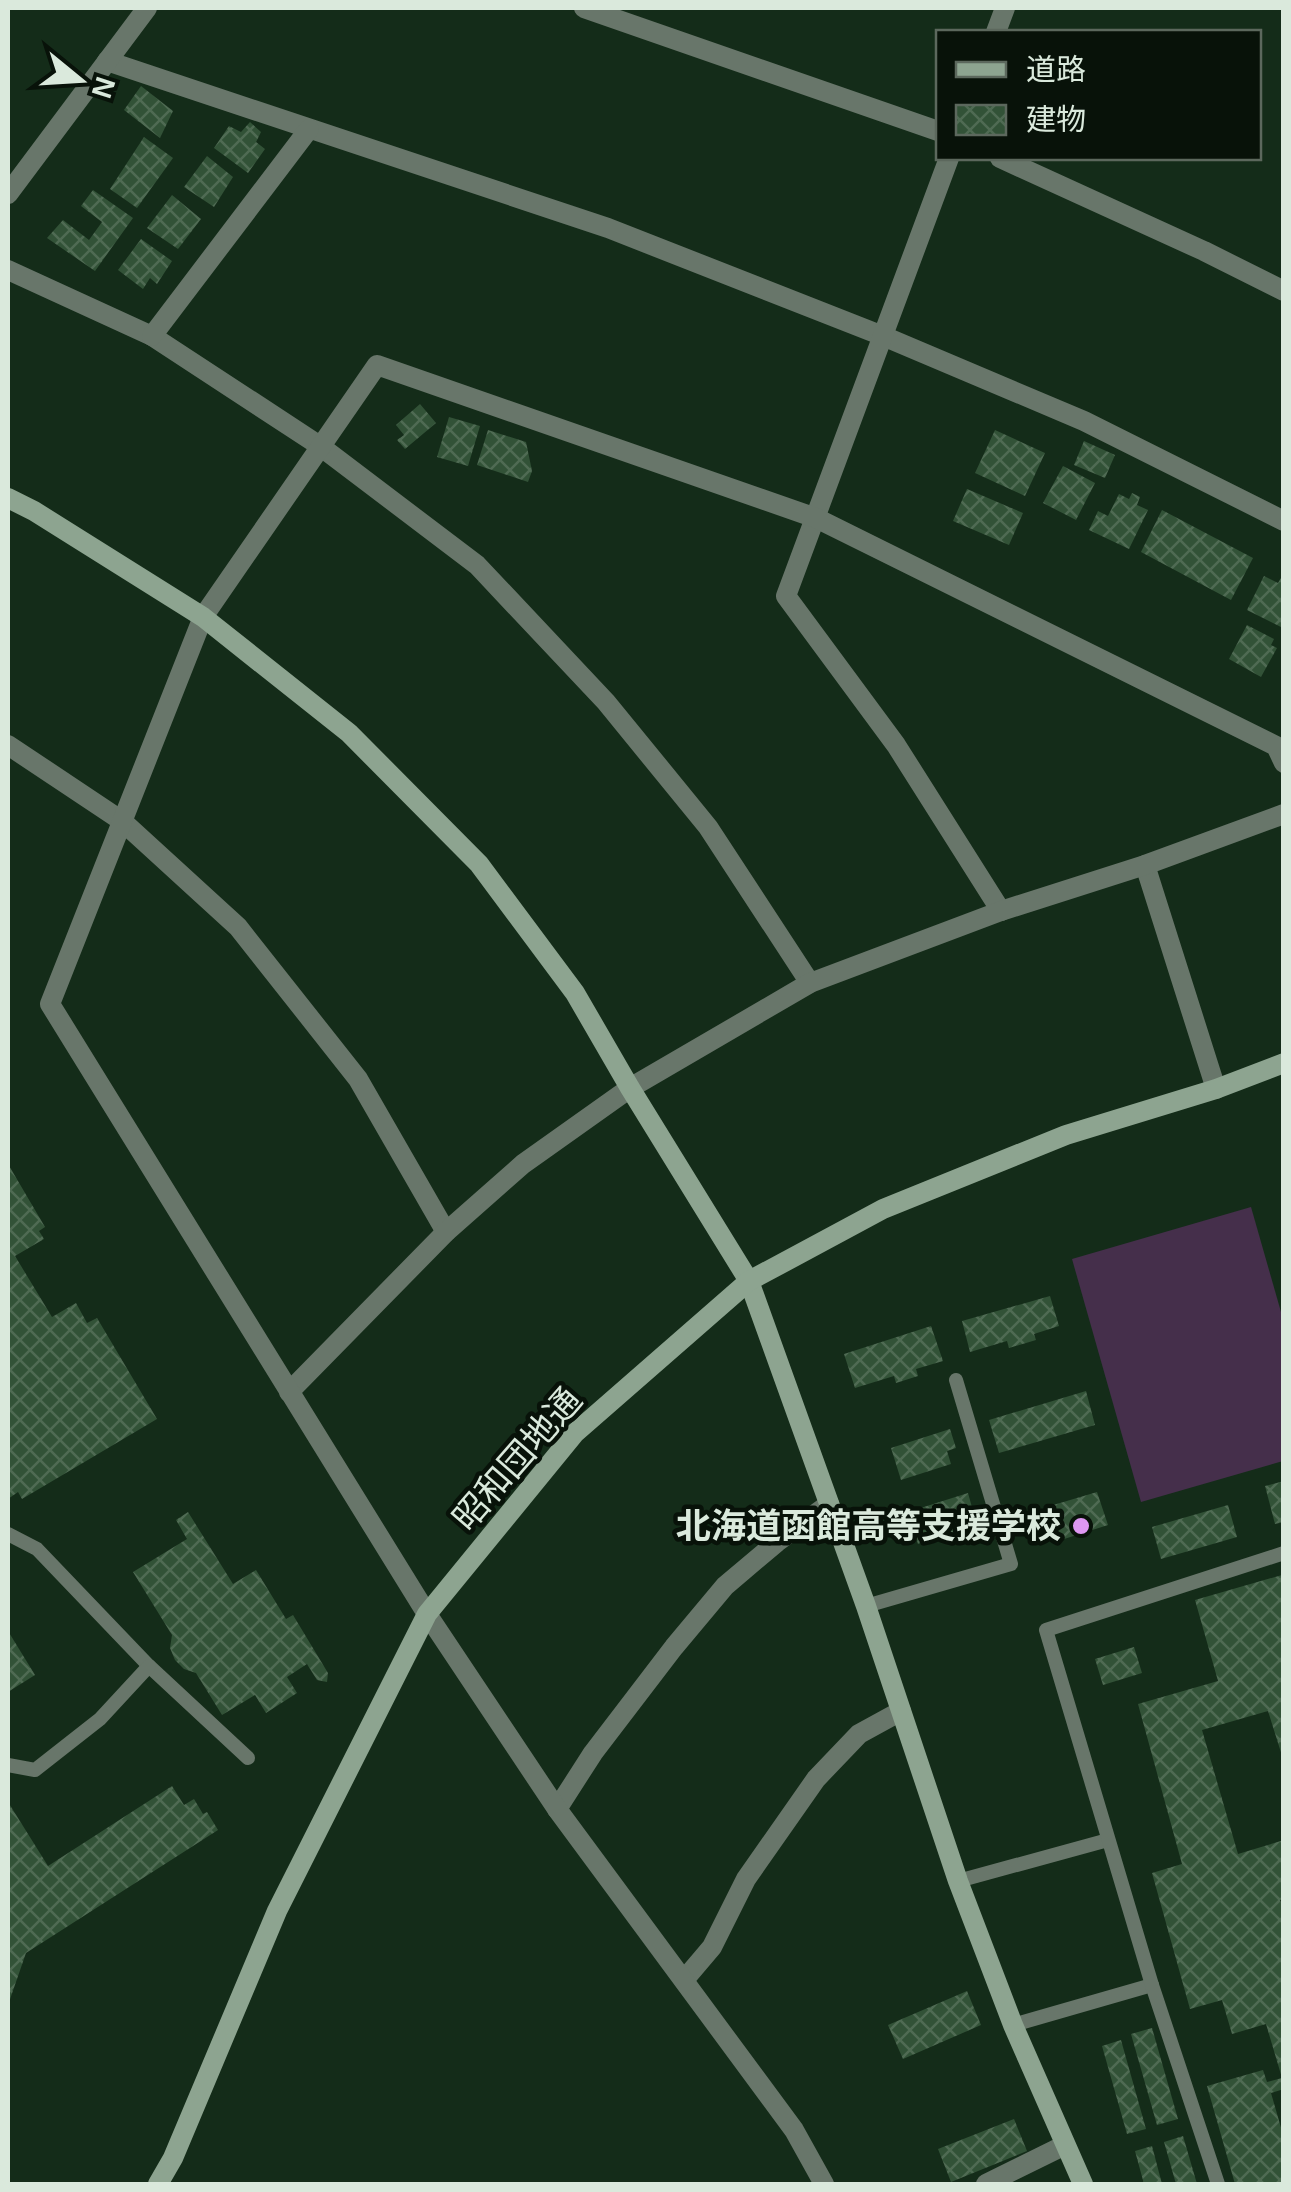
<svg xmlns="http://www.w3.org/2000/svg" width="1291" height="2192" font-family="Arial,'Noto Sans JP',sans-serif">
  <defs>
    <pattern id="building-cross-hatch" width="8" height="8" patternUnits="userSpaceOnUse" patternTransform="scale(2.5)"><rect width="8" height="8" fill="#325237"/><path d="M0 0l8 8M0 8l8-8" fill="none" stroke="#4f6b53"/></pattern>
  </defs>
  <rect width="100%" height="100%" fill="#142c19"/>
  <path fill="#452f4b" d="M1251,1207L1283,1319V1461L1141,1502L1072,1259Z"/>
  <g fill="url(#building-cross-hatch)">
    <path d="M141,86L173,111L160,138L124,110Z"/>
    <path d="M250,122L261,132L256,142L265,149L248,173L214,148L229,126L241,132Z"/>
    <path d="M144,137L173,158L137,208L110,189Z"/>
    <path d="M207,156L233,177L214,207L184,187Z"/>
    <path d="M93,190L133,218L95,271L47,238L63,220L89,240L102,222L81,206Z"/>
    <path d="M172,195L201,219L178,249L147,228Z"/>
    <path d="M141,239L172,261L157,284L150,278L143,289L118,270Z"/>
    <path d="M420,404L436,423L405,449L397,440L404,435L396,425Z"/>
    <path d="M449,417L480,426L468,466L437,457Z"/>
    <path d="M488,430L526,442L532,471L528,482L477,465Z"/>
    <path d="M995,430L1045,453L1025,496L975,473Z"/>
    <path d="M1084,441L1115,455L1105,478L1074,465Z"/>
    <path d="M1063,466L1095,483L1076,520L1043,503Z"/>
    <path d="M967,489L1023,513L1009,545L953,521Z"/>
    <path d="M1132,493L1140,497L1137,505L1148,510L1129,549L1089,530L1098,511L1108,516L1119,494L1129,499Z"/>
    <path d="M1162,510L1253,558L1231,600L1141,552Z"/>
    <path d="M1284,573V621L1281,627L1247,610L1264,576L1278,583Z"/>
    <path d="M1247,625L1274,639L1271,645L1277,648L1261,677L1229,659Z"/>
    <path d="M8,1164L45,1227L39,1231L44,1239L15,1256L52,1317L76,1303L87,1323L97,1318L157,1419L22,1499L18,1492L8,1499Z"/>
    <path d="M1050,1296L1059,1326L1034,1334L1036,1340L1009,1348L1007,1341L970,1352L962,1321Z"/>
    <path d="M931,1326L943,1361L916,1369L918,1376L896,1383L894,1376L855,1388L844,1354Z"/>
    <path d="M1086,1391L1095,1425L999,1453L989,1420Z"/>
    <path d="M950,1429L956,1448L947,1451L951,1464L901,1480L891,1448Z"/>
    <path d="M1284,1481V1522L1275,1524L1265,1486Z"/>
    <path d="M1097,1492L1108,1525L1061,1540L1050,1506Z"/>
    <path d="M968,1493L973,1511L964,1514L968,1528L918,1544L908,1512Z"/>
    <path d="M1228,1505L1237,1537L1161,1559L1152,1527Z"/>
    <path d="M188,1512L233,1584L256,1570L286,1619L293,1615L328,1673L327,1682L317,1680L307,1664L287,1677L297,1693L266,1713L255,1695L222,1715L196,1673L184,1669L175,1660L170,1648L172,1635L133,1572L187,1539L176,1520Z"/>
    <path d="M1282,1575L1284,1762L1268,1711L1202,1730L1238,1854L1284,1840V1899L1280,1900L1284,1911V2019H1281L1284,2027V2089L1271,2093L1284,2138V2184H1235L1207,2086L1263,2070L1267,2082L1282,2078L1266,2024L1232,2034L1222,2000L1190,2009L1152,1873L1182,1864L1138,1704L1218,1681L1195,1600Z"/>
    <path d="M8,1631L35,1675L8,1692Z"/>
    <path d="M1134,1647L1142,1673L1103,1685L1095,1659Z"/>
    <path d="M172,1786L184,1805L194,1799L203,1814L207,1812L218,1830L26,1953L8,2005V1802L48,1866Z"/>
    <path d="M967,1991L981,2025L903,2059L888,2025Z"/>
    <path d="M1152,2028L1178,2119L1157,2125L1131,2034Z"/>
    <path d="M1121,2040L1146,2129L1127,2134L1102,2046Z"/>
    <path d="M1014,2119L1027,2151L951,2182L938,2149Z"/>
    <path d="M1183,2136L1197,2184H1176L1164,2142Z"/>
    <path d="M1152,2146L1162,2184H1144L1135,2151Z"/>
  </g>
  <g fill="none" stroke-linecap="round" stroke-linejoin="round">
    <g stroke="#68766a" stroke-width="14">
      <path d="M8,1534L37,1549L149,1666L248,1758"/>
      <path d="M866,1606L1011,1564L956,1380"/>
      <path d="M8,1765L35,1770L100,1719L149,1666"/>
      <path d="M958,1881L1108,1840"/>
      <path d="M1013,2025L1152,1985"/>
      <path d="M1218,2184L1152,1985L1046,1630L1284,1553"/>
    </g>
    <g stroke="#68766a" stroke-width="20">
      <path d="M584,8L938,131"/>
      <path d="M996,32L1005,8"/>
      <path d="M107,61L608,228L883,336L1084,421L1284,521"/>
      <path d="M949,158L786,596L896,745L1001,911"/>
      <path d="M1000,158L1204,251L1284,291"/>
      <path d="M8,194L147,8"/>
      <path d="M8,270L152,336L320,446L477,565L606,702L708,827L810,983"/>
      <path d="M152,336L309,129"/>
      <path d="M8,745L122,821L238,927L358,1079L446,1232"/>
      <path d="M1145,865L1216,1089"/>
      <path d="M289,1392L446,1232L523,1164L630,1088L810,983L1001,911L1145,865L1284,814"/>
      <path d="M557,1809L593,1753L674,1647L725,1586L777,1542L829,1504"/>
      <path d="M684,1980L712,1947L746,1879L816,1779L859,1734L901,1711"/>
      <path d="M824,2184L794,2130L557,1809L427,1614L50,1004L203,617L377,365L816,518L1276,746L1284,763"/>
      <path d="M986,2184L1065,2145"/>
    </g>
    <g stroke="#8da490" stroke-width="20">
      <path d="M8,498L34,511L203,617L349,733L479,864L575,993L630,1088L749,1281L866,1606L958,1881L1013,2025L1083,2184"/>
      <path d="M158,2184L173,2158L277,1911L427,1614L575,1433L749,1281L883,1209L1066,1135L1216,1089L1284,1063"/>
    </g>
  </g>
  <circle fill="#de98f2" stroke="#081209" stroke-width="4" cx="1081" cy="1526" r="10"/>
  <g text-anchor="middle" stroke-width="9" stroke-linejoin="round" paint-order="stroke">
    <g font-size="35" fill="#dae9dc" stroke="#081209">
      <text transform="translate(517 1459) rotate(-49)" y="12">昭和団地通</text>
    </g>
    <g font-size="35" font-weight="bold" fill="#dae9dc" stroke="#081209" text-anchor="end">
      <text x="1061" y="1538">北海道函館高等支援学校</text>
    </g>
  </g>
  <rect width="1291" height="2192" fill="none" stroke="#dae9dc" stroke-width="20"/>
  <rect x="936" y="30" width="325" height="130" fill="#081209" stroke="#5c685d" stroke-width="2.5"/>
  <rect x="956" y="62" width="50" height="15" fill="#8da490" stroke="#5c685d" stroke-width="2.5"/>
  <text x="1026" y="80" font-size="30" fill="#dae9dc">道路</text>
  <rect x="956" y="105" width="50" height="30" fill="url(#building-cross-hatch)" stroke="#5c685d" stroke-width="2.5"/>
  <text x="1026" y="130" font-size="30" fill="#dae9dc">建物</text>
  <g transform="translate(80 80) rotate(108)" stroke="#081209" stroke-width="8" paint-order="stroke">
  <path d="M0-8L18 38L0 25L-18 38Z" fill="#dae9dc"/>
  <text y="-15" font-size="28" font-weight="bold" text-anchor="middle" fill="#dae9dc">N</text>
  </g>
</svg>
